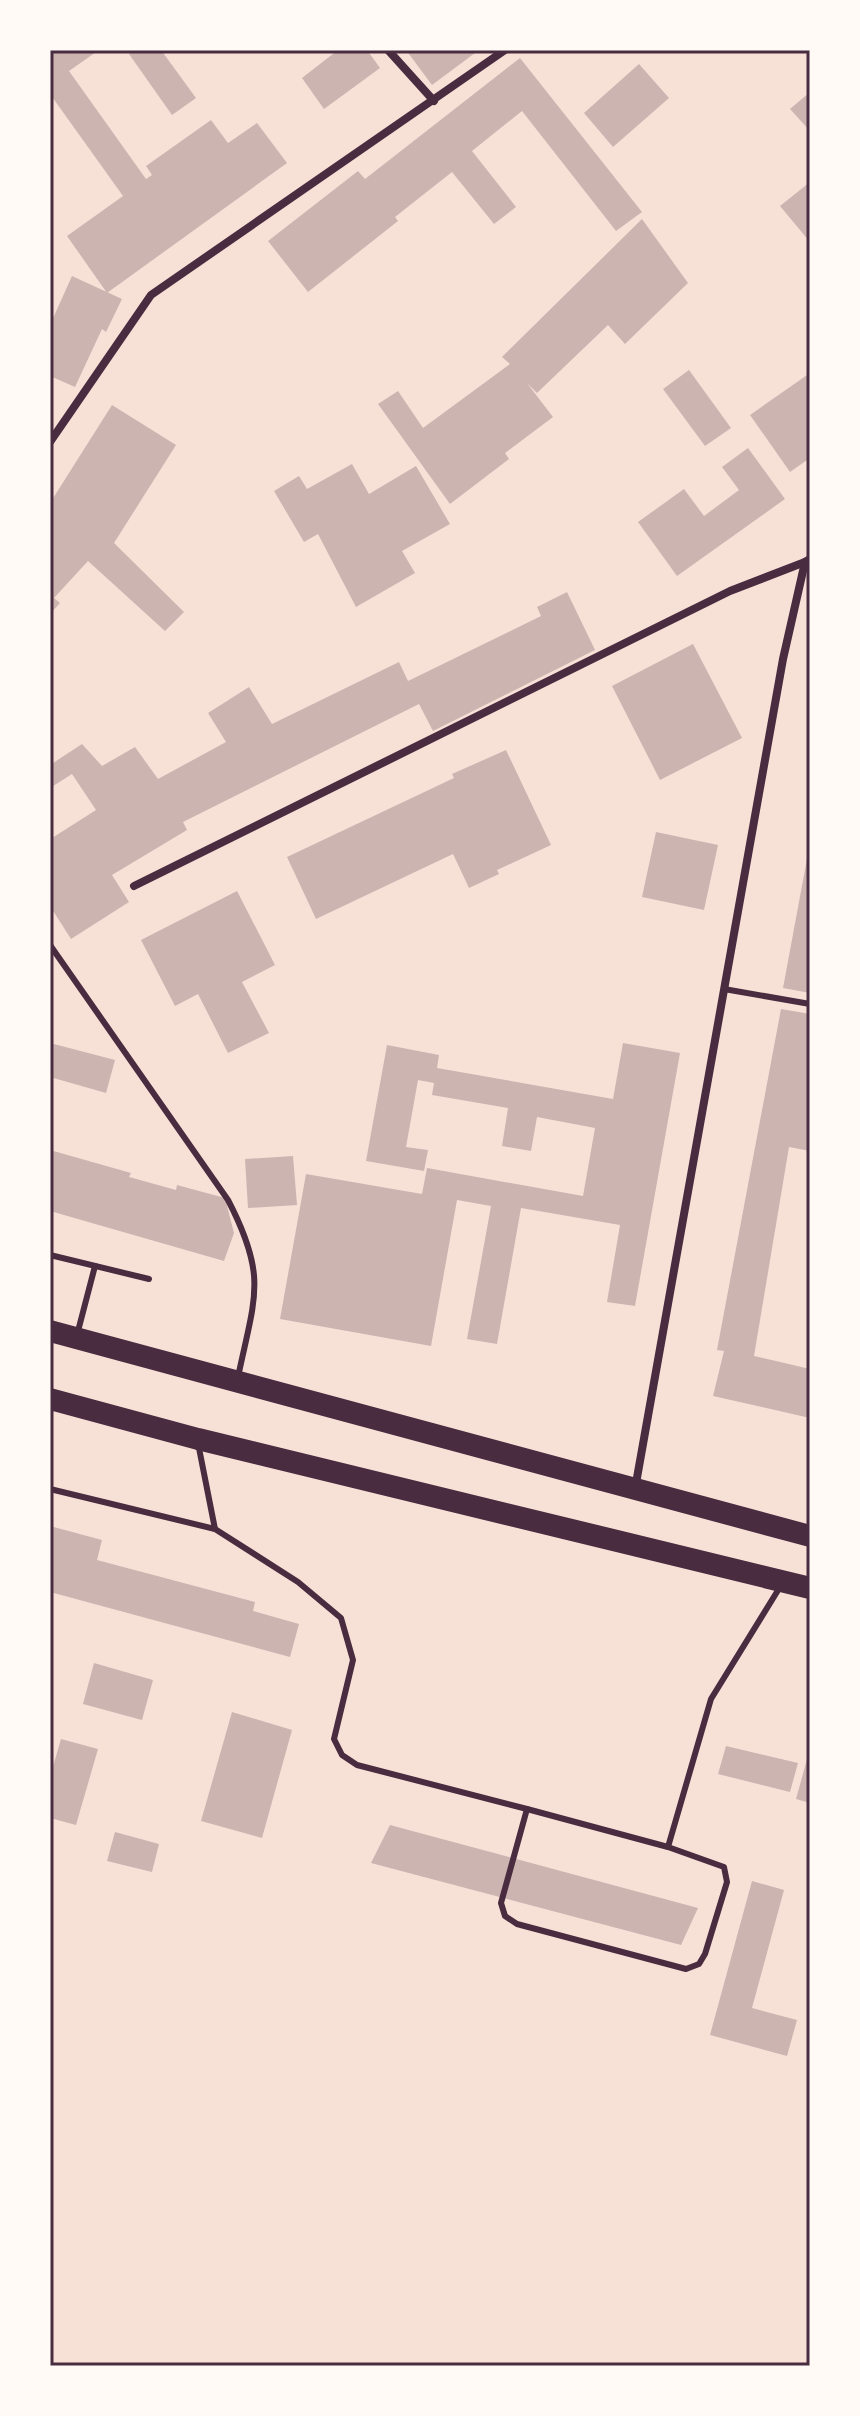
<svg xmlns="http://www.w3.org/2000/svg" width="860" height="2416" font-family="'Roboto Condensed',sans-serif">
  <rect width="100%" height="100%" fill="#f7e1d7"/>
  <g fill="#ccb4b1">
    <path d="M50,50H99L69,71L146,179L152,175L146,166L211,120L228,143L257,123L287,163L107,293L67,236L123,196L50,94Z"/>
    <path d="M135,50H161L196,98L172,115L129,54Z"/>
    <path d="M338,50H367L380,68L324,109L302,78Z"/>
    <path d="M406,50H479L432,85Z"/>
    <path d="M520,58L642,212L616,231L522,111L472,151L516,207L494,224L452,172L395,217L398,221L308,292L268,241L358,171L365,179Z"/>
    <path d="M639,64L669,98L613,147L584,113Z"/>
    <path d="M810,92V131L790,109Z"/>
    <path d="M810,182V242L780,206Z"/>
    <path d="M642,219L688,283L625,344L608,325L537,393L527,383L553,417L505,453L509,459L450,504L378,404L398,391L423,428L510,364L502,357Z"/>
    <path d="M72,276L122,299L106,332L102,329L75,387L50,376V325Z"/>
    <path d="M689,370L731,428L705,446L663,389Z"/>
    <path d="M810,373V458L790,472L750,415Z"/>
    <path d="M112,405L176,445L114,543L184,612L165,631L88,561L54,598L60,603L50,614V503Z"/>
    <path d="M748,448L785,499L677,576L638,522L684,489L704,516L739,490L722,467Z"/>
    <path d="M352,464L369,494L416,466L450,524L402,551L415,573L356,607L318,534L304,542L274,491L299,476L307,489Z"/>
    <path d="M567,592L595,650L433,731L419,704L183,822L187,830L112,875L129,902L71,939L50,906V834L52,838L96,810L72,774L50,788V765L82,744L102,766L135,747L158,779L226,742L208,713L249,687L272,724L399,662L408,681L541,616L537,607Z"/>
    <path d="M693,644L742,738L660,780L612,686Z"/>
    <path d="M506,750L551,845L497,870L499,874L469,888L453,854L316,919L287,857L454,778L452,774Z"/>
    <path d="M656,832L718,845L704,910L642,897Z"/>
    <path d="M809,848L810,849V993L783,988Z"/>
    <path d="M237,891L275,965L242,982L269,1033L228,1053L198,994L175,1006L141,940Z"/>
    <path d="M781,1009L810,1014V1151L789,1147L754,1356L810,1369V1418L713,1396L724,1351L717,1350Z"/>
    <path d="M50,1043L115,1060L106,1093L50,1077Z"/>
    <path d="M623,1043L680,1053L635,1306L607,1302L620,1225L521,1208L497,1344L467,1339L491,1206L457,1200L431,1346L280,1319L306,1174L422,1194L427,1168L583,1196L595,1128L537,1117L531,1151L502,1146L508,1108L432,1095L434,1083L418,1080L406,1147L428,1150L424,1171L366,1161L387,1045L439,1055L437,1068L613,1099Z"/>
    <path d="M50,1150L131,1173L129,1177L176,1190L177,1185L225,1198L234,1233L224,1261L50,1211Z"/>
    <path d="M293,1156L297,1205L248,1208L245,1159Z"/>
    <path d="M50,1526L102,1540L97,1560L255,1602L253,1611L299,1624L290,1657L50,1592Z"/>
    <path d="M94,1663L153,1680L142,1720L83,1704Z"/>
    <path d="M232,1712L292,1730L262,1838L201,1821Z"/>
    <path d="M61,1739L98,1749L76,1825L50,1818V1777Z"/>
    <path d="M726,1746L798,1763L790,1792L718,1774Z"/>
    <path d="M809,1752H810V1803L796,1799Z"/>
    <path d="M390,1825L698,1908L681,1945L371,1863Z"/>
    <path d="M115,1832L159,1844L152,1872L107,1861Z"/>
    <path d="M752,1881L784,1890L752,2008L797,2020L787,2056L710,2035Z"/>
  </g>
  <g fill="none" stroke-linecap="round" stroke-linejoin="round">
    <g stroke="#4a2c40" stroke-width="6">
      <path d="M50,945L228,1200C268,1277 255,1296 238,1377"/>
      <path d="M724,989L810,1004"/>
      <path d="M50,1255L149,1279"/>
      <path d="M77,1335L95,1266"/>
      <path d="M198,1443L215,1529L298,1582L341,1618L353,1660L334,1739L342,1755L357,1765L527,1809L501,1903L505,1916L517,1924L686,1969L699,1964L705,1954L727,1882L724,1867L668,1847L711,1699L780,1587"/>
      <path d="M50,1489L215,1529"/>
      <path d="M527,1809L668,1847"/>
    </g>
    <g stroke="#4a2c40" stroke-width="8">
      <path d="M388,50L434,101"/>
      <path d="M50,442L151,295L505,50"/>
      <path d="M134,886L730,591L805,562"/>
      <path d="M635,1489L783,659L805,562L810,559"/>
    </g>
    <g stroke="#4a2c40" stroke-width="22">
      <path d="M50,1331L810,1536"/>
      <path d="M50,1399L198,1439L810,1588"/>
    </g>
  </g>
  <rect width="860" height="2416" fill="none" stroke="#fffaf5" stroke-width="104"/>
  <rect x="52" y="52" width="756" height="2312" fill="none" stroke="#4a2c40" stroke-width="3"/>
</svg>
